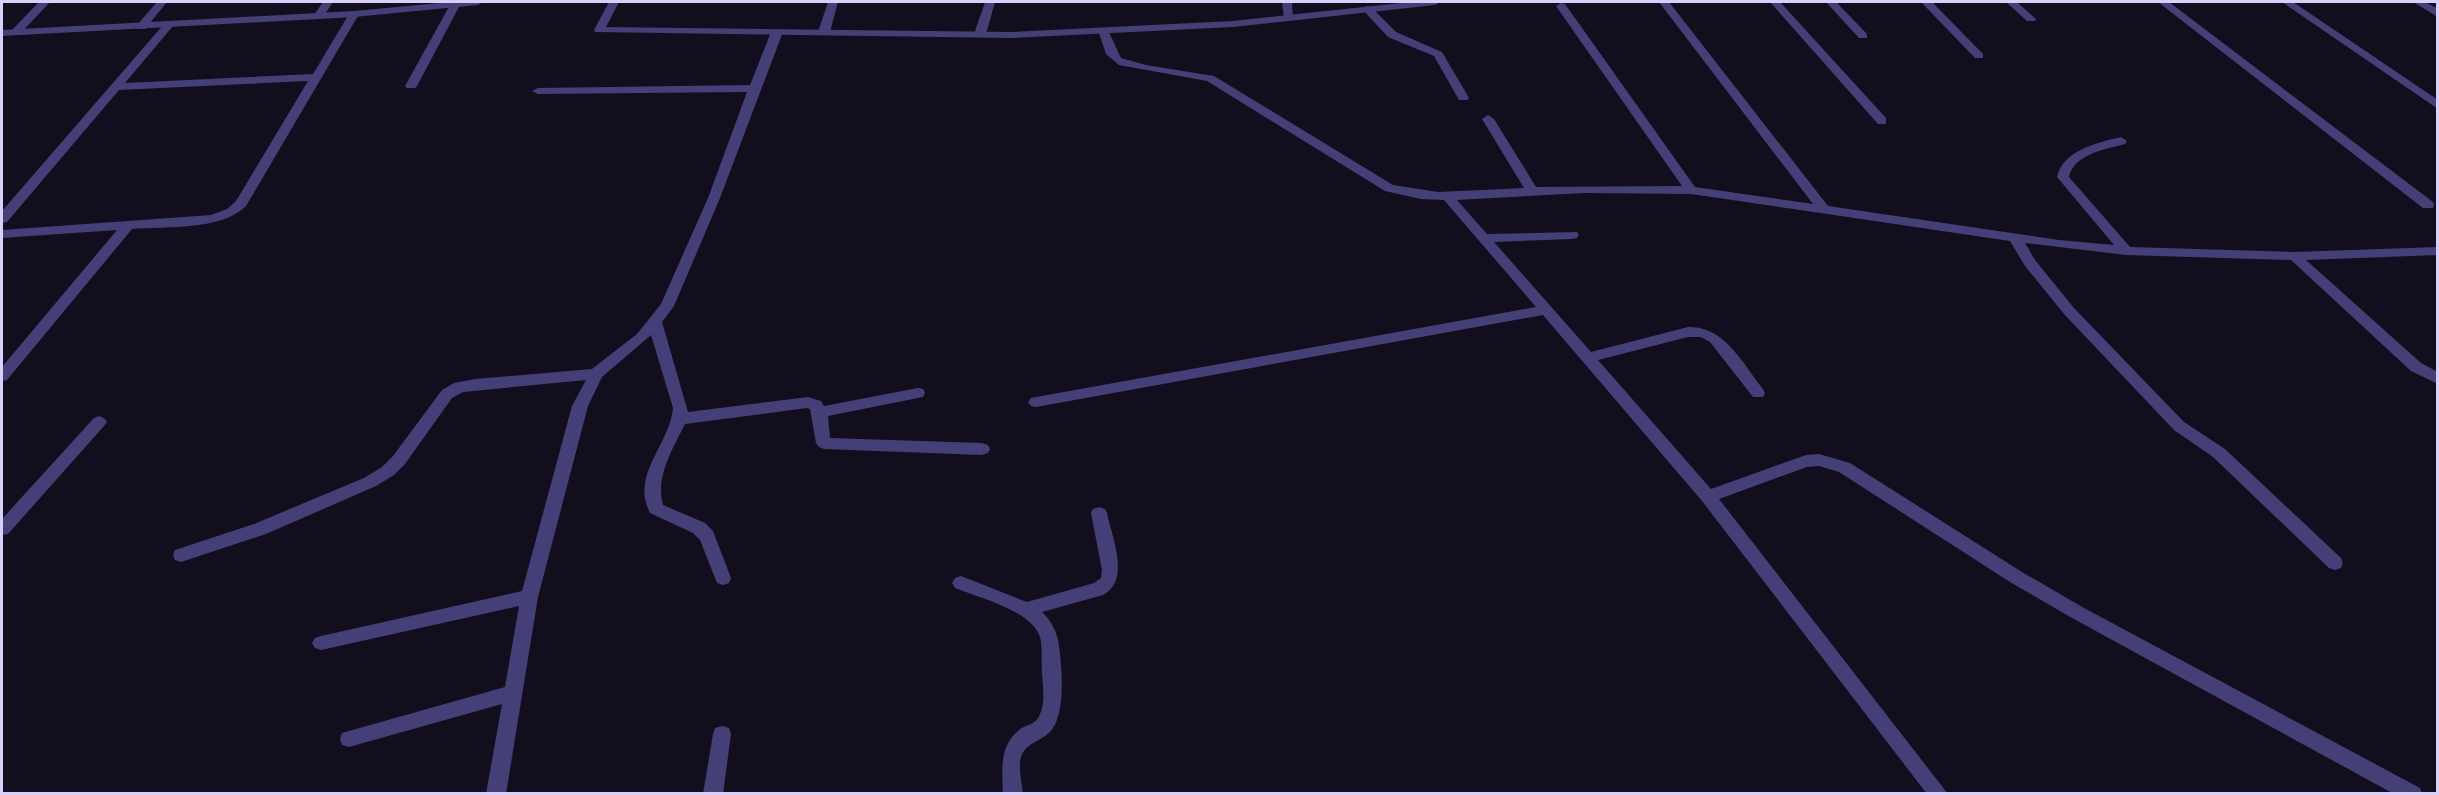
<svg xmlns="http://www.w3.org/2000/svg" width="2439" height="795" font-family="'Titillium Web',sans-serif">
  <rect width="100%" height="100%" fill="#120e1e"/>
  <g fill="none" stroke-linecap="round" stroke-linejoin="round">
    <g fill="#443f77" fill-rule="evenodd">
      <path d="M39,2H50L19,35H11V31Z"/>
      <path d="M157,2H167L145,29H137V25Z"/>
      <path d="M323,2H333L323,17H315L314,15Z"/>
      <path d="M455,2L460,5L417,86L415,88H407L405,86L450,5Z"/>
      <path d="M828,2H838L830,32L824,35L818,32Z"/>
      <path d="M985,2H995L986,34L980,37L974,34Z"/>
      <path d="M1282,2H1292L1293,20L1289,21L1284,18Z"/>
      <path d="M1659,2H1669L1828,206L2059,240L2114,245L2057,177C2063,150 2097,143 2121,137L2127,141L2125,144C2106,149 2074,154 2069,177L2130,247L2294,252L2438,247V255L2306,260L2421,363L2438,372V384L2411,371L2291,260L2126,255L2025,243L2035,260L2074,308L2184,422L2225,449L2341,558L2343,563L2341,568L2335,570L2329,568L2213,457L2174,430L2064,314L2025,266L2010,241L1691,194L1584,193L1457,200L1487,234L1577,232L1579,235L1577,238L1572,239L1494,242L1591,352L1688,327C1724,325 1743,364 1763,389L1765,393L1763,397H1753L1710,342L1701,337H1688L1598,360L1711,489L1806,455L1819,454L1850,463L2022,572L2084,608L2420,788L2422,794H2394L2072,618L2010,582L1839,472L1819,466L1807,467L1719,499L1948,794H1927L1702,501L1543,315L1036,407L1031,406L1028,402L1031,398L1036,397L1536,307L1444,200L1421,199L1385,191L1207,81L1119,65L1106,54L1098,30L1099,28H1107L1121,58L1146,65L1214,76L1393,185L1438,192L1524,188L1482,119L1488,115L1494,119L1536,187L1682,186L1556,6L1561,3L1565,4L1695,187L1813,204Z"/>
      <path d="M1770,2H1780L1886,118V124H1878Z"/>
      <path d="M1826,2H1836L1867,34V38H1859Z"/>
      <path d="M1921,2H1932L1983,54V58H1975Z"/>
      <path d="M2006,2H2017L2036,19L2035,21H2027Z"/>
      <path d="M2158,2H2169L2433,202L2434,205L2433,208H2423Z"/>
      <path d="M2282,2H2293L2438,100V109Z"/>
      <path d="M2413,2H2425L2438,9V17Z"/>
      <path d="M1367,6L1371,7L1396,32L1442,52L1469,98L1467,100H1459L1434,56L1388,37L1362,9Z"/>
      <path d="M354,11L359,14L246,206C221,231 166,226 132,229L7,380L2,381V367L117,230L2,238V230L211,215L227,209L236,201L308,81L119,90L7,222L2,223V211L164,24L168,23L173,26L125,83L313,74L349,14Z"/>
      <path d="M777,29L783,32L720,198L674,306L662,322L688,412L808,397L821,401L824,406L918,388L923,389L925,393L923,397L828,416L830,438L982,443L988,445L990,449L988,453L982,455L824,449L819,447L816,443L810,409L807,408L685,424C673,449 655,476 663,505L705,523L713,531L731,578L729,583L723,585L717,583L700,540L693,533L650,513C630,475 670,444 673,408L651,335L602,377L588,406L538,597L506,794H486L502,704L349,747L342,745L340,739L342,733L349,731L505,687L519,606L321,650L315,648L312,643L315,638L321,636L522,591L572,406L586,380L463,392L452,398L405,464L394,475L376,486L266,534L181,562L175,560L173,555L175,550L254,524L364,478L382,467L393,456L442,390L454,383L475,379L592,369L637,334L661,304L708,198L747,92L538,94L532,91L538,88L750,85L771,32Z"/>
      <path d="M99,416L104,418L107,422L104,426L8,534L2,535V519L94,418Z"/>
      <path d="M1099,507L1105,509L1107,513C1112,538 1131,580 1103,595L1042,612C1049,618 1056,630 1058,640C1062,663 1067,717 1049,733C1039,742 1026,743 1021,757C1018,767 1022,783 1023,794H1003C1002,771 999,746 1019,730C1025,725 1034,725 1038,718C1046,704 1043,689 1042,673C1041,662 1043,648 1040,637C1031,610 979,598 955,588L952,583L955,578L961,576L1027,602L1094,583L1101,578L1102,570L1091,513L1093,509Z"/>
      <path d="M722,726L729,728L731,734L723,794H703L713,734L715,728Z"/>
    </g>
    <g fill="#443f77" fill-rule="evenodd">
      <path d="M450,2H483L478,5L354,17L2,36V30L354,11Z"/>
      <path d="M609,2H619L606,27L1012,32L1233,21L1410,2H1440L1435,5L1233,27L1012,38L595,32L594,30Z"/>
    </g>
  </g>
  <rect width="2439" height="795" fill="none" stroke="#d8d0fa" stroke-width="6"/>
</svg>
